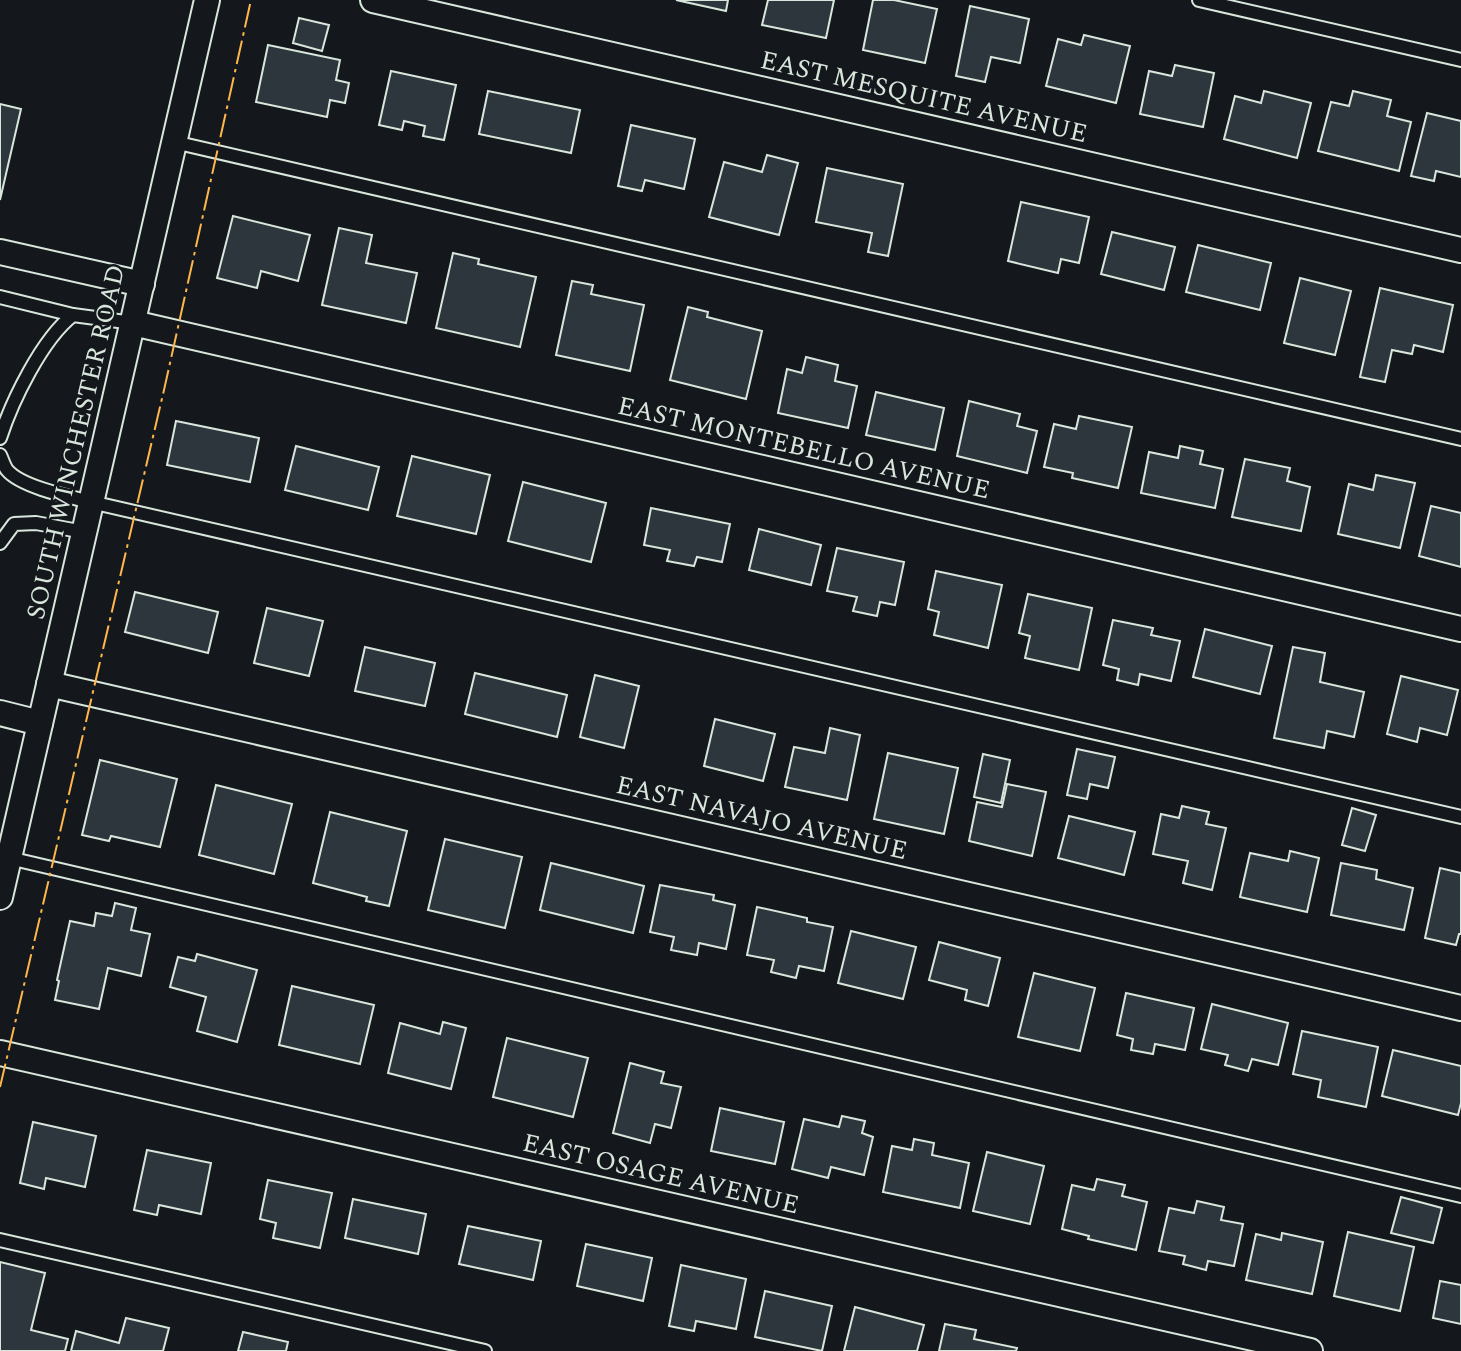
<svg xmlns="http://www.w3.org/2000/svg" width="1461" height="1351" font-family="Spectral,serif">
  <rect width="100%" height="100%" fill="#14181c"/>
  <g fill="#2c363c" stroke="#d8e6dc" stroke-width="2">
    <path d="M676,0H728L726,11Z"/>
    <path d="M768,0H834L826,38L762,25Z"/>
    <path d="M873,0H894L937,9L925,63L863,50Z"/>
    <path d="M970,6L1029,19L1020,63L991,57L985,82L956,76Z"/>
    <path d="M299,18L329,25L322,51L293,43Z"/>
    <path d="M1084,35L1130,46L1116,103L1046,86L1058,39L1081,45Z"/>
    <path d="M268,45L340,60L336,80L349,83L345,103L330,100L327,117L256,102Z"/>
    <path d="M1175,65L1214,73L1203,127L1140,114L1149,71L1172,76Z"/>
    <path d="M391,71L456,85L444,140L423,136L425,126L404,121L402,130L379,125Z"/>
    <path d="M488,91L580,110L571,153L479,134Z"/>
    <path d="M1264,91L1311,103L1297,158L1224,139L1235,96L1261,103Z"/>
    <path d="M1353,91L1391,100L1387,116L1411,122L1399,171L1318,151L1331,102L1349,106Z"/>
    <path d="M0,104L21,109L0,200Z"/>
    <path d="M1427,113L1461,121V177L1436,171L1434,181L1411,176Z"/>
    <path d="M631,125L695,139L684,189L645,180L642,191L618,186Z"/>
    <path d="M767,155L798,163L779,235L709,217L724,162L762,172Z"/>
    <path d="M827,168L903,184L888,256L868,252L872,233L816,222Z"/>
    <path d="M1021,202L1089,217L1079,263L1061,259L1058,273L1008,261Z"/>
    <path d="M233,216L310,235L298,281L261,271L257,288L217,278Z"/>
    <path d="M339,228L372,235L366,263L417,273L406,323L322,305Z"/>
    <path d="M1112,232L1175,247L1164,290L1101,274Z"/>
    <path d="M1198,245L1271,263L1260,310L1186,292Z"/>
    <path d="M453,253L479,259L478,264L536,277L520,347L436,328Z"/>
    <path d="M1300,278L1351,291L1335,355L1284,343Z"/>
    <path d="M572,281L593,285L591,294L644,305L630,371L556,355Z"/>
    <path d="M1380,288L1453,305L1443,352L1414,345L1412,354L1392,350L1385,382L1360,377Z"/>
    <path d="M688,307L708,312L707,317L762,331L746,399L670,380Z"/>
    <path d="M806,357L838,365L835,381L857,386L848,428L778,413L787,369L802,373Z"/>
    <path d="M876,392L944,408L935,450L866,435Z"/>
    <path d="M969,401L1020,414L1017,426L1037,431L1027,473L957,456Z"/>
    <path d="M1079,416L1132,427L1118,488L1072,478L1073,473L1044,467L1054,424L1076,429Z"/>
    <path d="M176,421L259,438L250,482L167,465Z"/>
    <path d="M296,446L379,467L368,510L285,490Z"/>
    <path d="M1180,446L1203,451L1200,464L1223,469L1215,508L1141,493L1149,452L1178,458Z"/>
    <path d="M412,456L490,475L476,534L397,516Z"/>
    <path d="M1245,459L1290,468L1287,481L1310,487L1301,531L1232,517Z"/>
    <path d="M1376,475L1415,483L1400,548L1338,534L1349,484L1373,490Z"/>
    <path d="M523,482L606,503L591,562L508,541Z"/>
    <path d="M1431,506L1461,513V567L1419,556Z"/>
    <path d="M651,508L730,524L722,562L697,557L694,566L667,561L670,550L644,545Z"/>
    <path d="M759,529L821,545L811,585L749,570Z"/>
    <path d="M837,548L904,562L895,605L880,602L877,616L853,611L857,597L827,591Z"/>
    <path d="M936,571L1002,585L988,648L934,635L939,612L928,609Z"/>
    <path d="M135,592L218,612L208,653L125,632Z"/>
    <path d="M1028,594L1092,608L1079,670L1025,658L1030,636L1019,633Z"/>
    <path d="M267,608L323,621L309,676L254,663Z"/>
    <path d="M1113,620L1153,628L1151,635L1180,641L1171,681L1140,674L1138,685L1117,680L1119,669L1103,665Z"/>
    <path d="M1205,629L1272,646L1260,694L1193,677Z"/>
    <path d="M365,647L435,663L425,706L355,691Z"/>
    <path d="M1293,647L1325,653L1320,682L1364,692L1354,737L1327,731L1324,748L1274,738Z"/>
    <path d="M475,673L567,695L557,737L465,714Z"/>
    <path d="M595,675L639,686L624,748L580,737Z"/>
    <path d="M1401,676L1458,690L1447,735L1420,728L1417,742L1387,734Z"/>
    <path d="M715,719L775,734L763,781L704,766Z"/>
    <path d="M830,728L860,735L847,800L785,787L794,747L825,753Z"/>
    <path d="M1077,749L1115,757L1108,788L1090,784L1087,799L1067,795Z"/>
    <path d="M888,753L958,768L944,834L874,819Z"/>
    <path d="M983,754L1010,760L1001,803L974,797Z"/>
    <path d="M100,760L177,779L160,847L111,836L109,841L82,835Z"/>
    <path d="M1007,784L1046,792L1032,856L969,841L977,802L1002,807Z"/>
    <path d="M216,785L292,804L274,874L199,855Z"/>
    <path d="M1182,806L1209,812L1206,824L1226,828L1212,890L1183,883L1188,861L1153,854L1161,814L1179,818Z"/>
    <path d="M1352,808L1376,815L1365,851L1342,845Z"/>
    <path d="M330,812L407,831L389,906L366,901L367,897L313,883Z"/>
    <path d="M1069,816L1135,832L1124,875L1058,858Z"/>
    <path d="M445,839L522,857L505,928L428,910Z"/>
    <path d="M1290,851L1319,858L1307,912L1240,897L1250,853L1288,861Z"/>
    <path d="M551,863L644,886L633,933L540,910Z"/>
    <path d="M1341,863L1377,870L1376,879L1413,888L1404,930L1331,915Z"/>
    <path d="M1440,868L1461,873V934H1459L1456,945L1425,938Z"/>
    <path d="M660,885L714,895L713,900L735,905L726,949L699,943L697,955L671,950L674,937L650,932Z"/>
    <path d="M115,903L136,908L131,930L150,934L141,976L108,968L99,1009L55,1000L59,981L57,980L70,921L94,926L96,913L112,916Z"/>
    <path d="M757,907L807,918V922L833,927L824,971L799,966L796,978L771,972L774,960L747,955Z"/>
    <path d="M851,931L916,947L903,999L838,983Z"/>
    <path d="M939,942L1000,958L988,1006L965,1000L967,990L929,980Z"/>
    <path d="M197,954L257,970L237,1042L197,1031L206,997L170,987L178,957L195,961Z"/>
    <path d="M1034,973L1095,988L1080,1051L1018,1037Z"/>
    <path d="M292,986L374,1005L360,1064L279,1045Z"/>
    <path d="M1126,993L1194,1008L1185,1050L1155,1044L1153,1054L1131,1050L1133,1039L1117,1035Z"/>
    <path d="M1212,1004L1288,1023L1278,1065L1252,1059L1248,1071L1225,1065L1228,1055L1201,1049Z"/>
    <path d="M443,1022L466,1028L451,1089L388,1073L400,1023L440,1034Z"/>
    <path d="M1302,1031L1378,1047L1366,1107L1318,1097L1321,1080L1293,1074Z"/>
    <path d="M507,1038L588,1058L573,1117L493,1097Z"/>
    <path d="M1393,1050L1461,1066V1103L1458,1115L1382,1096Z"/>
    <path d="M630,1063L664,1072L661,1083L681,1087L671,1128L655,1124L650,1143L613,1133Z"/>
    <path d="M720,1108L784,1122L775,1164L711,1151Z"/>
    <path d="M842,1116L865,1121L862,1133L873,1137L864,1175L831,1167L828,1178L792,1169L804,1119L839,1127Z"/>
    <path d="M33,1122L96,1136L85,1187L46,1178L44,1189L20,1183Z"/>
    <path d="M914,1139L934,1143L932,1155L969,1163L960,1208L883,1192L892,1146L912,1150Z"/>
    <path d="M147,1150L211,1163L201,1214L159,1205L157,1215L134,1210Z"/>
    <path d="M987,1152L1044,1166L1030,1224L973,1211Z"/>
    <path d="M1097,1179L1125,1185L1122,1196L1147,1202L1136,1250L1088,1239L1089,1236L1062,1229L1072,1185L1094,1190Z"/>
    <path d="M268,1180L332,1193L320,1248L273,1238L276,1223L260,1219Z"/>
    <path d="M1401,1197L1442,1208L1433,1243L1391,1233Z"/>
    <path d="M353,1199L426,1214L418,1254L345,1238Z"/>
    <path d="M1197,1201L1224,1207L1221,1220L1243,1224L1234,1266L1208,1261L1206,1270L1183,1264L1185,1256L1159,1251L1169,1208L1194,1213Z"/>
    <path d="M468,1226L541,1241L533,1280L459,1264Z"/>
    <path d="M1348,1232L1414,1247L1400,1311L1334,1296Z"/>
    <path d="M1282,1233L1323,1242L1312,1294L1246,1280L1256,1234L1281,1240Z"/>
    <path d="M586,1244L652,1258L643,1301L577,1286Z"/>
    <path d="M0,1262L45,1273L31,1330L68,1339L65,1351H0Z"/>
    <path d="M681,1265L746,1279L736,1329L696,1321L694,1331L669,1326Z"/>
    <path d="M1440,1281L1461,1285V1324L1433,1318Z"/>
    <path d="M765,1291L832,1306L822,1351L755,1337Z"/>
    <path d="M855,1307L924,1325L917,1351H844Z"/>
    <path d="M126,1318L169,1328L163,1351H71L76,1331L119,1343Z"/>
    <path d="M945,1324L976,1330L974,1339L1017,1348L1016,1351H939Z"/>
    <path d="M243,1332L288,1342L286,1351H238Z"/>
  </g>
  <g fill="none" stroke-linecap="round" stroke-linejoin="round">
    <defs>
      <g id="lane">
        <path d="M1199,0L1461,60"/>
        <path d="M174,142L1461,439"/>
        <path d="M0,297L73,315"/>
        <path d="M0,438C12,401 42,339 73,315L133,323"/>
        <path d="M0,455C2,459 4,466 7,470C21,487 70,497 91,502L1461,817"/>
        <path d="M0,543L14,524L36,523L84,532"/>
        <path d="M9,858L1461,1196"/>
        <path d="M0,1240L485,1351"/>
      </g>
      <g id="street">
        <path d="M373,0L1461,250"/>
        <path d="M0,252L142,284"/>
        <path d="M133,323L1461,629"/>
        <path d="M49,684L1461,1008"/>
        <path d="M0,713L40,723"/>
        <path d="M0,897L207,0"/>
        <path d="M0,1053L1310,1351"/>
      </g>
    </defs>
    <use href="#lane" stroke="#d8e6dc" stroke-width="16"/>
    <use href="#street" stroke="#d8e6dc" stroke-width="28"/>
    <use href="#lane" stroke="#14181c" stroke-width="12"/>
    <use href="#street" stroke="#14181c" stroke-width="24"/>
    <path stroke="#ffb74d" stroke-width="2" stroke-dasharray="24 5 3.5 5" stroke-linecap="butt" d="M0,1087L164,390L251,0"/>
  </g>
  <g text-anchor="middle" stroke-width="5" stroke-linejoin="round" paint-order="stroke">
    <g font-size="26" fill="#d8e6dc" stroke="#14181c">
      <text transform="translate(924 96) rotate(13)" y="9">EAST MESQUITE AVENUE</text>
      <text transform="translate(75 442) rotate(-77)" y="9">SOUTH WINCHESTER ROAD</text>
      <text transform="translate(804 447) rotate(13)" y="9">EAST MONTEBELLO AVENUE</text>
      <text transform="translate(762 817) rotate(13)" y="9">EAST NAVAJO AVENUE</text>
      <text transform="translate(661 1173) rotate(13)" y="9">EAST OSAGE AVENUE</text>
    </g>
  </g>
</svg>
